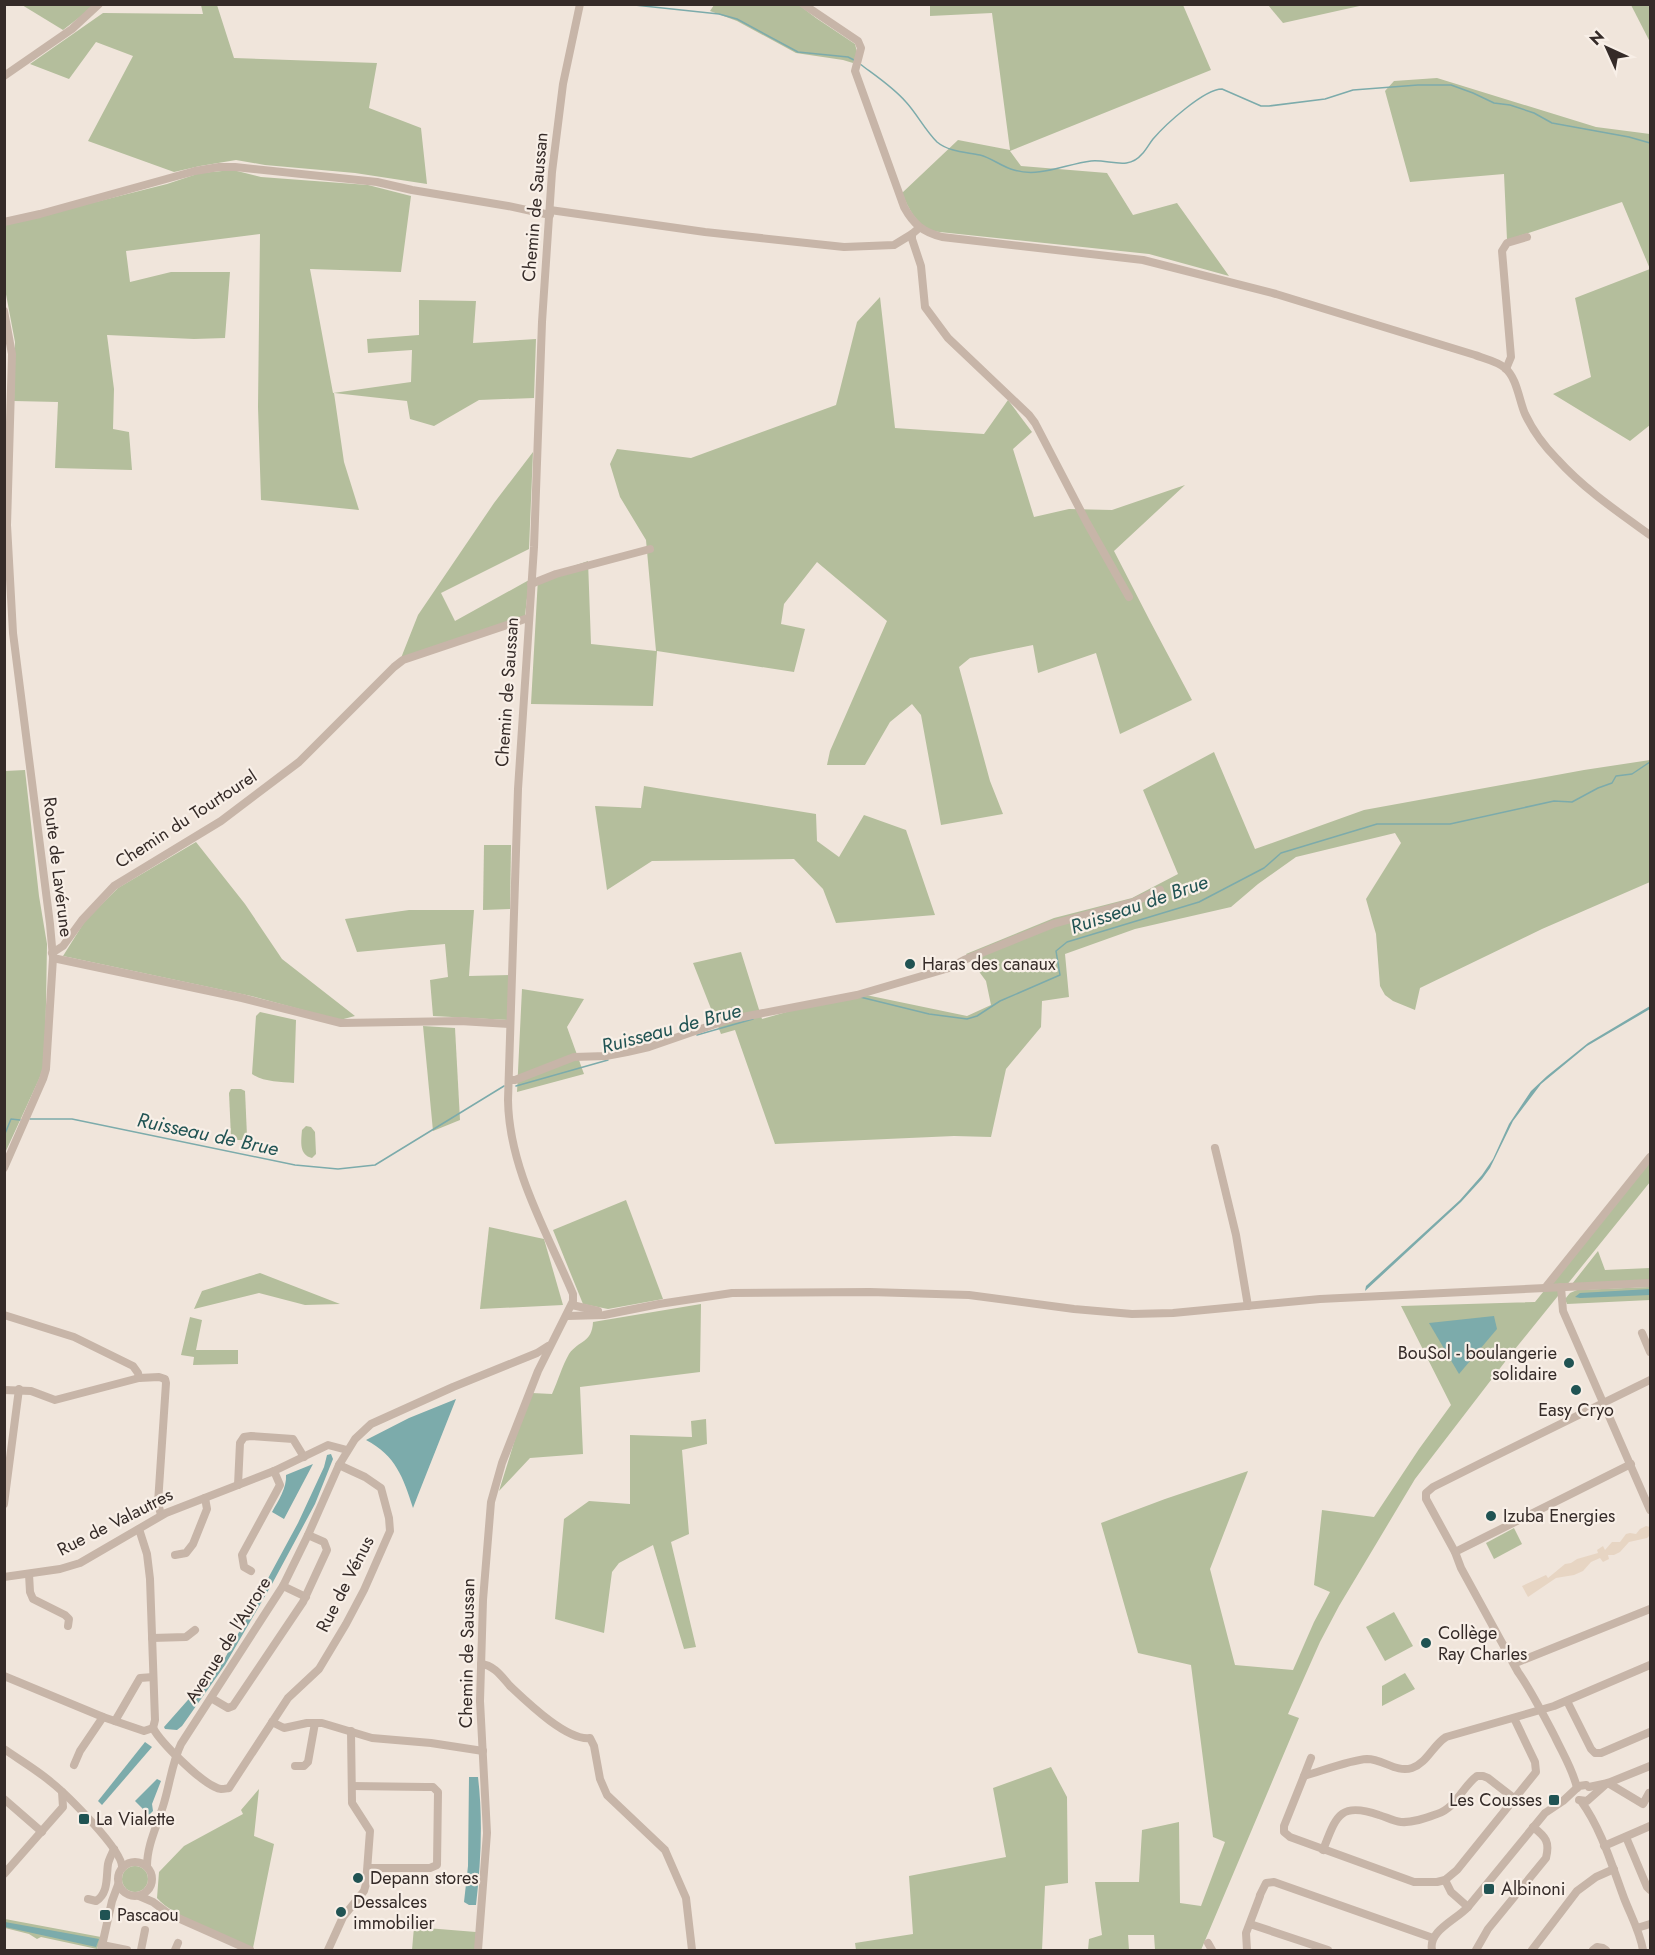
<svg xmlns="http://www.w3.org/2000/svg" width="1655" height="1955" font-family="Jost,sans-serif">
  <rect width="100%" height="100%" fill="#f0e5db"/>
  <g fill="#b4be9c">
    <path d="M22,5H93L89,10L63,30Z"/>
    <path d="M201,5H217L234,58L377,63L369,108L421,128L427,184L355,173L265,165L236,160L200,166L174,172L88,141L133,56L96,42L69,79L30,64L103,13L203,14Z"/>
    <path d="M714,5H799L816,18L855,44L858,56L853,63L843,60L796,53L737,21L710,11Z"/>
    <path d="M930,5H1183L1211,70L1010,151L1021,166L1107,173L1133,215L1177,203L1229,276L1149,254L930,231C915,221 909,210 902,193L958,140L1010,150L992,13L930,16Z"/>
    <path d="M1268,5H1364L1283,23Z"/>
    <path d="M1631,5H1650V42Z"/>
    <path d="M1437,78L1596,127L1650,134V425L1630,441L1553,394L1591,377L1575,298L1650,269L1622,202L1507,240L1504,174L1410,182L1385,91L1394,81Z"/>
    <path d="M233,170L261,177L368,185L411,196L401,272L310,269L333,393L411,382L412,350L368,353L367,339L419,335V300L476,301L473,343L536,339L534,398L479,400L434,426L410,419L407,401L334,393L344,462L359,510L261,500L258,407L260,234L126,251L130,282L171,272H230L225,338L194,339L107,335L114,389L113,429L129,432L132,470L55,468L58,402L14,401L15,342L5,289L4,225L167,184L200,173Z"/>
    <path d="M880,297L895,428L984,434L1008,400L1032,432L1013,449L1034,517L1069,509L1112,510L1185,485L1114,551L1150,621L1192,700L1120,734L1096,653L1038,673L1033,645L970,658L959,667L990,781L1003,814L941,825L921,715L912,704L890,722L865,765H827L830,751L887,621L817,562L784,604L781,624L805,629L794,672L657,651L653,706L531,704L538,578L588,561L591,644L656,651L646,540L620,497L610,464L617,449L691,458L836,405L857,322Z"/>
    <path d="M533,452L529,549L441,593L455,621L529,580L525,616L401,658L418,615L494,503Z"/>
    <path d="M1214,752L1255,849L1364,810L1584,770L1650,760V882L1542,929L1420,988L1415,1010L1393,1001L1385,995L1380,986L1376,934L1366,899L1401,843L1395,833L1296,857L1258,884L1231,907L1135,929L1065,954L1069,997L1042,1001L1041,1027L1006,1069L991,1137L954,1136L775,1144L735,1030L721,1034L693,963L741,952L762,1019L804,1007L866,995L967,1016L991,1005L986,981L966,954L1054,918L1132,898L1178,874L1143,790Z"/>
    <path d="M25,770L39,896L47,944L45,1061L40,1077L5,1153V771Z"/>
    <path d="M644,786L816,814L817,841L839,857L864,815L906,830L935,915L836,923L823,889L794,859L652,861L607,890L595,806L641,808Z"/>
    <path d="M196,842L245,904L282,959L355,1016L340,1020L251,996L63,956L85,921L118,888Z"/>
    <path d="M484,845H511L510,909L483,910Z"/>
    <path d="M409,910H474L469,976L510,975L508,1020L433,1016L430,980L448,977L445,944L357,952L345,919Z"/>
    <path d="M522,989L584,999L567,1027L584,1074L517,1092Z"/>
    <path d="M260,1012L296,1020L294,1083C281,1082 263,1082 252,1074L256,1016Z"/>
    <path d="M423,1026L455,1028L460,1120L433,1131Z"/>
    <path d="M231,1089H241L245,1091L247,1136L244,1140H234L231,1137L229,1093Z"/>
    <path d="M306,1126L311,1127L315,1132L316,1154L312,1158C299,1155 301,1142 302,1130Z"/>
    <path d="M1650,1160V1182L1511,1354L1415,1479L1339,1606L1320,1642L1288,1714L1299,1718L1201,1950H1155L1154,1935H1128L1129,1950H1088L1089,1939L1102,1935L1095,1882H1139L1142,1830L1179,1822L1180,1903L1201,1906L1225,1842L1213,1837L1191,1665L1138,1653L1101,1523L1165,1499L1248,1471L1210,1569L1235,1665L1293,1670L1314,1622L1330,1592L1314,1585L1322,1510L1374,1517L1419,1449L1451,1405L1401,1306L1535,1302Z"/>
    <path d="M626,1200L663,1299L608,1309L583,1304L553,1230Z"/>
    <path d="M489,1227L544,1239L563,1305L480,1309Z"/>
    <path d="M1598,1251L1605,1270L1650,1268V1280L1572,1284Z"/>
    <path d="M260,1273L340,1304L305,1305L259,1293L194,1309L202,1291Z"/>
    <path d="M1650,1287V1300L1567,1304L1565,1299L1570,1293L1577,1290Z"/>
    <path d="M701,1304L700,1372L580,1387L583,1454L530,1458L499,1491L516,1436L532,1393L552,1394C558,1381 562,1366 569,1354C579,1340 592,1343 593,1322Z"/>
    <path d="M190,1317L202,1320L196,1350H238V1364L193,1365L194,1357L181,1355Z"/>
    <path d="M706,1419L707,1444L682,1450L689,1534L671,1542L696,1647L684,1649L653,1545L619,1563L612,1572L604,1633L555,1619L564,1519L589,1501L630,1504V1435L692,1437L691,1421Z"/>
    <path d="M1514,1528L1522,1544L1494,1559L1486,1543Z"/>
    <path d="M1394,1612L1413,1646L1385,1661L1366,1627Z"/>
    <path d="M1405,1673L1415,1689L1382,1706V1686Z"/>
    <path d="M1051,1767L1067,1797L1068,1883L1045,1886L1042,1950H856L855,1943L913,1934L909,1876L1006,1857L993,1788Z"/>
    <path d="M259,1789L254,1836L274,1844L253,1948C229,1937 173,1917 157,1898L159,1872L184,1846L243,1814L241,1810Z"/>
    <circle cx="135" cy="1879" r="13"/>
    <path d="M5,1919L101,1937L97,1949L41,1937L37,1939L29,1934L5,1928Z"/>
    <path d="M414,1927L476,1932L475,1950H412Z"/>
  </g>
  <path fill="#e7d5c3" d="M1646,1526L1650,1527V1535L1647,1538L1629,1542L1620,1552L1614,1555H1608L1609,1559L1603,1562L1600,1558L1591,1562L1583,1571L1574,1575L1556,1578L1528,1597L1522,1586L1546,1575L1548,1578L1565,1564L1571,1563L1577,1559L1598,1553L1597,1550L1603,1546L1605,1550L1612,1542H1620L1626,1534L1630,1533L1636,1534L1640,1529Z"/>
  <g fill="#7cabab">
    <path d="M1650,1006V1009L1587,1046L1541,1084L1513,1121L1490,1168L1482,1179L1461,1202L1365,1291L1366,1286L1460,1200L1482,1175L1493,1159L1509,1124L1531,1091L1547,1076L1588,1043Z"/>
    <path d="M1650,1289V1295L1580,1298L1575,1297L1580,1293Z"/>
    <path d="M1494,1316L1497,1329L1459,1374L1429,1323Z"/>
    <path d="M456,1399L418,1495L413,1508C403,1477 396,1456 366,1440L409,1418Z"/>
    <path d="M331,1454L333,1459L315,1504L272,1584L225,1665L182,1726L177,1730L165,1729L164,1727L225,1658L298,1523L324,1467L327,1455Z"/>
    <path d="M313,1464L284,1519L272,1512C278,1501 287,1488 286,1475Z"/>
    <path d="M145,1742L152,1747L102,1805L98,1801Z"/>
    <path d="M469,1777H478C483,1819 481,1862 476,1905H469L464,1902L468,1866Z"/>
    <path d="M157,1779L161,1781L152,1804L153,1811L149,1815L135,1801Z"/>
    <path d="M4,1922H5L99,1939L96,1947L5,1927Z"/>
  </g>
  <g fill="none" stroke-linecap="round" stroke-linejoin="round">
    <g stroke="#7cabab" stroke-width="1.5">
      <path d="M625,4L719,14L737,19L798,52L848,57L854,60"/>
      <path d="M860,64C876,76 893,87 906,102C917,114 925,130 937,142C949,152 966,152 980,155C992,158 1002,167 1014,170C1039,178 1066,164 1091,161C1109,159 1128,171 1142,154C1146,150 1149,144 1153,139C1165,125 1204,89 1222,89L1261,106H1269L1325,99L1353,90L1418,85H1451L1473,93L1494,103L1510,105L1534,113L1552,123L1629,137L1650,143"/>
      <path d="M860,997L929,1014L967,1019L977,1016L1000,1001L1060,975L1056,951L1067,942L1199,902L1264,868L1281,853L1377,824H1450L1554,801L1572,802L1598,788L1612,783L1616,776L1632,774L1650,762"/>
      <path d="M697,1035L753,1019"/>
      <path d="M516,1086L608,1060"/>
      <path d="M30,1119H72L295,1165L338,1169L375,1165L504,1086"/>
      <path d="M4,1136L11,1119L20,1120"/>
    </g>
    <g stroke="#c7b5a8" stroke-width="8">
      <path d="M803,4L858,41L861,48L855,71L904,207C914,225 923,232 942,237L1143,260L1276,294L1475,355C1485,359 1497,361 1505,368C1517,378 1519,400 1525,414C1533,431 1544,446 1557,459C1584,489 1618,512 1650,535"/>
      <path d="M4,76L72,29L99,4"/>
      <path d="M550,210L705,232L844,247L894,245L912,234"/>
      <path d="M4,222L40,214L195,171L219,167H235L377,182L412,190L508,206L550,215"/>
      <path d="M919,228L912,234V239L921,266L925,307L948,338L1029,415L1035,423L1087,523L1129,597"/>
      <path d="M4,311L12,354L7,525L13,633L50,924L53,958L46,1069L43,1079L4,1168"/>
      <path d="M1506,369L1511,357L1502,251L1507,243L1527,237"/>
      <path d="M531,584L556,574L650,549"/>
      <path d="M52,953L63,946L82,920L114,886L221,821L299,762L394,667L403,660L528,618"/>
      <path d="M53,958L242,998L341,1023L460,1021L509,1024"/>
      <path d="M509,1080H515L574,1057L606,1056L627,1052L649,1047L727,1020L857,995L949,968L964,960L1053,924L1134,902L1160,890"/>
      <path d="M1215,1148L1236,1235L1248,1306"/>
      <path d="M1561,1287L1563,1311L1650,1510"/>
      <path d="M1545,1288L1650,1157"/>
      <path d="M572,1305L598,1311"/>
      <path d="M4,1315L74,1337L133,1366L138,1373L139,1378"/>
      <path d="M567,1316L604,1315L659,1304L732,1293L870,1292L969,1295L1074,1309L1132,1314L1173,1313L1320,1299L1650,1283"/>
      <path d="M1642,1333L1650,1352"/>
      <path d="M4,1390L31,1391L55,1400L139,1378L159,1377L165,1379L166,1383L158,1503L161,1515"/>
      <path d="M238,1485L240,1443L244,1437L251,1436L293,1439L304,1457"/>
      <path d="M4,1504L19,1389"/>
      <path d="M139,1529L147,1554L150,1579L155,1720L153,1728"/>
      <path d="M1455,1552L1631,1464"/>
      <path d="M175,1555L186,1553L193,1544L207,1509L205,1498"/>
      <path d="M251,1571L244,1567L242,1555L280,1485L274,1471"/>
      <path d="M29,1574L30,1592L33,1599L65,1615L69,1619L68,1626"/>
      <path d="M4,1577L60,1569L80,1563L166,1513L274,1471L328,1445L347,1450"/>
      <path d="M283,1586L306,1597"/>
      <path d="M152,1638L186,1637L195,1630"/>
      <path d="M1518,1662L1650,1609"/>
      <path d="M481,1664C494,1665 502,1677 510,1686C527,1702 567,1741 590,1738L594,1746L600,1779L607,1795L665,1850L686,1898L692,1950"/>
      <path d="M4,1676L103,1717L144,1731L153,1728"/>
      <path d="M211,1698L228,1708L233,1706L303,1602L327,1550L324,1542L308,1535"/>
      <path d="M1567,1701L1591,1749L1595,1753H1601L1650,1732"/>
      <path d="M1514,1718L1535,1762L1536,1772L1457,1870L1445,1880L1437,1882H1414L1290,1837L1284,1832V1826L1304,1776C1322,1771 1350,1760 1367,1759C1383,1759 1396,1773 1412,1768C1427,1763 1433,1745 1446,1737L1554,1706L1650,1665"/>
      <path d="M115,1721L140,1678L153,1677"/>
      <path d="M272,1722L284,1728L307,1723H322L372,1738L431,1743L483,1751"/>
      <path d="M153,1728C161,1743 199,1780 215,1787C220,1790 223,1789 229,1788L288,1698L319,1669L346,1624L364,1590L390,1531L389,1518L381,1488L365,1477L339,1465"/>
      <path d="M4,1749C20,1760 37,1770 51,1782C66,1794 124,1851 122,1868"/>
      <path d="M74,1765L80,1751L103,1717"/>
      <path d="M295,1766H304L308,1762L315,1723"/>
      <path d="M1304,1776L1311,1758"/>
      <path d="M1608,1783L1643,1804L1649,1793"/>
      <path d="M352,1786L426,1787H433L438,1792L437,1865L430,1868H368"/>
      <path d="M1589,1787L1608,1783L1650,1766"/>
      <path d="M1577,1788C1573,1770 1563,1754 1555,1737C1543,1714 1532,1692 1518,1672L1461,1568L1455,1552L1426,1499V1493L1433,1487L1483,1462L1650,1380"/>
      <path d="M4,1799L42,1832"/>
      <path d="M1579,1800L1587,1801L1605,1785"/>
      <path d="M1581,1801C1602,1830 1612,1866 1624,1898C1631,1916 1640,1932 1643,1950"/>
      <path d="M1626,1837L1647,1887L1650,1890"/>
      <path d="M1604,1846L1650,1826"/>
      <path d="M1323,1850C1336,1817 1339,1801 1379,1815C1386,1817 1393,1821 1401,1822C1413,1823 1426,1818 1437,1814C1456,1808 1462,1787 1477,1776H1483L1488,1778L1515,1799"/>
      <circle cx="135" cy="1879" r="17"/>
      <path d="M147,1866C147,1844 158,1824 164,1803C170,1783 172,1763 181,1744L283,1586L308,1535L339,1465L355,1439L371,1424L453,1387L537,1353L548,1346"/>
      <path d="M4,1874L63,1807L62,1792"/>
      <path d="M1445,1880L1451,1892L1468,1907"/>
      <path d="M1260,1895L1266,1883L1274,1882L1433,1938"/>
      <path d="M139,1896L153,1902L169,1914L250,1950"/>
      <path d="M88,1899L96,1901C109,1893 106,1876 108,1864C109,1859 112,1854 114,1849"/>
      <path d="M1250,1924L1328,1950"/>
      <path d="M1637,1928L1650,1924"/>
      <path d="M1208,1943L1212,1950"/>
      <path d="M102,1945L127,1950"/>
      <path d="M101,1950L112,1901L118,1885"/>
      <path d="M141,1950L145,1930"/>
      <path d="M175,1950L178,1943"/>
      <path d="M328,1950L343,1917L364,1891L366,1884L370,1831L352,1803L351,1731"/>
      <path d="M478,1950L487,1833L480,1701L483,1600L491,1502L502,1463L538,1371L573,1301V1294C547,1232 509,1169 508,1100L518,789L534,547L542,322L552,172L563,84L580,4"/>
      <path d="M1247,1950L1246,1933L1260,1896"/>
      <path d="M1432,1950C1428,1931 1456,1920 1468,1907L1545,1813L1563,1801L1579,1786L1586,1785"/>
      <path d="M1476,1950L1488,1929L1546,1858C1550,1842 1546,1837 1533,1827"/>
      <path d="M1532,1950L1577,1891L1596,1877L1614,1869"/>
      <path d="M1593,1950L1597,1947L1603,1948L1606,1950"/>
    </g>
  </g>
  <g fill="#205353" stroke="#f8efe7" stroke-width="2">
    <circle cx="910" cy="964" r="6"/>
    <circle cx="1569" cy="1363" r="6"/>
    <circle cx="1576" cy="1390" r="6"/>
    <circle cx="1491" cy="1516" r="6"/>
    <circle cx="1426" cy="1643" r="6"/>
    <rect x="1548" y="1794" width="12" height="12" rx="3"/>
    <rect x="78" y="1813" width="12" height="12" rx="3"/>
    <circle cx="358" cy="1878" r="6"/>
    <rect x="1483" y="1883" width="12" height="12" rx="3"/>
    <circle cx="341" cy="1912" r="6"/>
    <rect x="99" y="1909" width="12" height="12" rx="3"/>
  </g>
  <g text-anchor="middle" stroke-width="4.5" stroke-linejoin="round" paint-order="stroke">
    <g font-size="18" fill="#352b28" stroke="#f8efe7">
      <text transform="translate(535 207) rotate(-85)" y="6">Chemin de Saussan</text>
      <text transform="translate(507 692) rotate(-86)" y="6">Chemin de Saussan</text>
      <text transform="translate(186 819) rotate(-33)" y="6">Chemin du Tourtourel</text>
      <text transform="translate(58 867) rotate(83)" y="6">Route de Lavérune</text>
      <text transform="translate(115 1522) rotate(-27)" y="6">Rue de Valautres</text>
      <text transform="translate(345 1584) rotate(-63)" y="6">Rue de Vénus</text>
      <text transform="translate(228 1640) rotate(-58)" y="6">Avenue de l'Aurore</text>
      <text transform="translate(467 1653) rotate(-89)" y="6">Chemin de Saussan</text>
    </g>
    <g font-size="18" fill="#352b28" stroke="#f8efe7" text-anchor="start">
      <text x="922" y="970">Haras des canaux</text>
      <text x="1557" y="1359" text-anchor="end">BouSol - boulangerie<tspan x="1557" dy="21">solidaire</tspan></text>
      <text x="1576" y="1416" text-anchor="middle">Easy Cryo</text>
      <text x="1503" y="1522">Izuba Energies</text>
      <text x="1438" y="1639">Collège<tspan x="1438" dy="21">Ray Charles</tspan></text>
      <text x="1542" y="1806" text-anchor="end">Les Cousses</text>
      <text x="96" y="1825">La Vialette</text>
      <text x="370" y="1884">Depann stores</text>
      <text x="1501" y="1895">Albinoni</text>
      <text x="353" y="1908">Dessalces<tspan x="353" dy="21">immobilier</tspan></text>
      <text x="117" y="1921">Pascaou</text>
    </g>
    <g font-size="20" font-style="italic" fill="#205353" stroke="#f8efe7">
      <text transform="translate(1139 904) rotate(-19)" y="7">Ruisseau de Brue</text>
      <text transform="translate(671 1028) rotate(-15)" y="7">Ruisseau de Brue</text>
      <text transform="translate(208 1134) rotate(12)" y="7">Ruisseau de Brue</text>
    </g>
  </g>
  <rect width="1655" height="1955" fill="none" stroke="#352b28" stroke-width="12"/>
  <g transform="translate(1607 48) rotate(315)" stroke="#f8efe7" stroke-width="4.5" paint-order="stroke">
  <path d="M0-4.5L10 22L0 15L-10 22Z" fill="#352b28"/>
  <text y="-9" font-size="16" font-weight="bold" text-anchor="middle" fill="#352b28">N</text>
  </g>
</svg>
